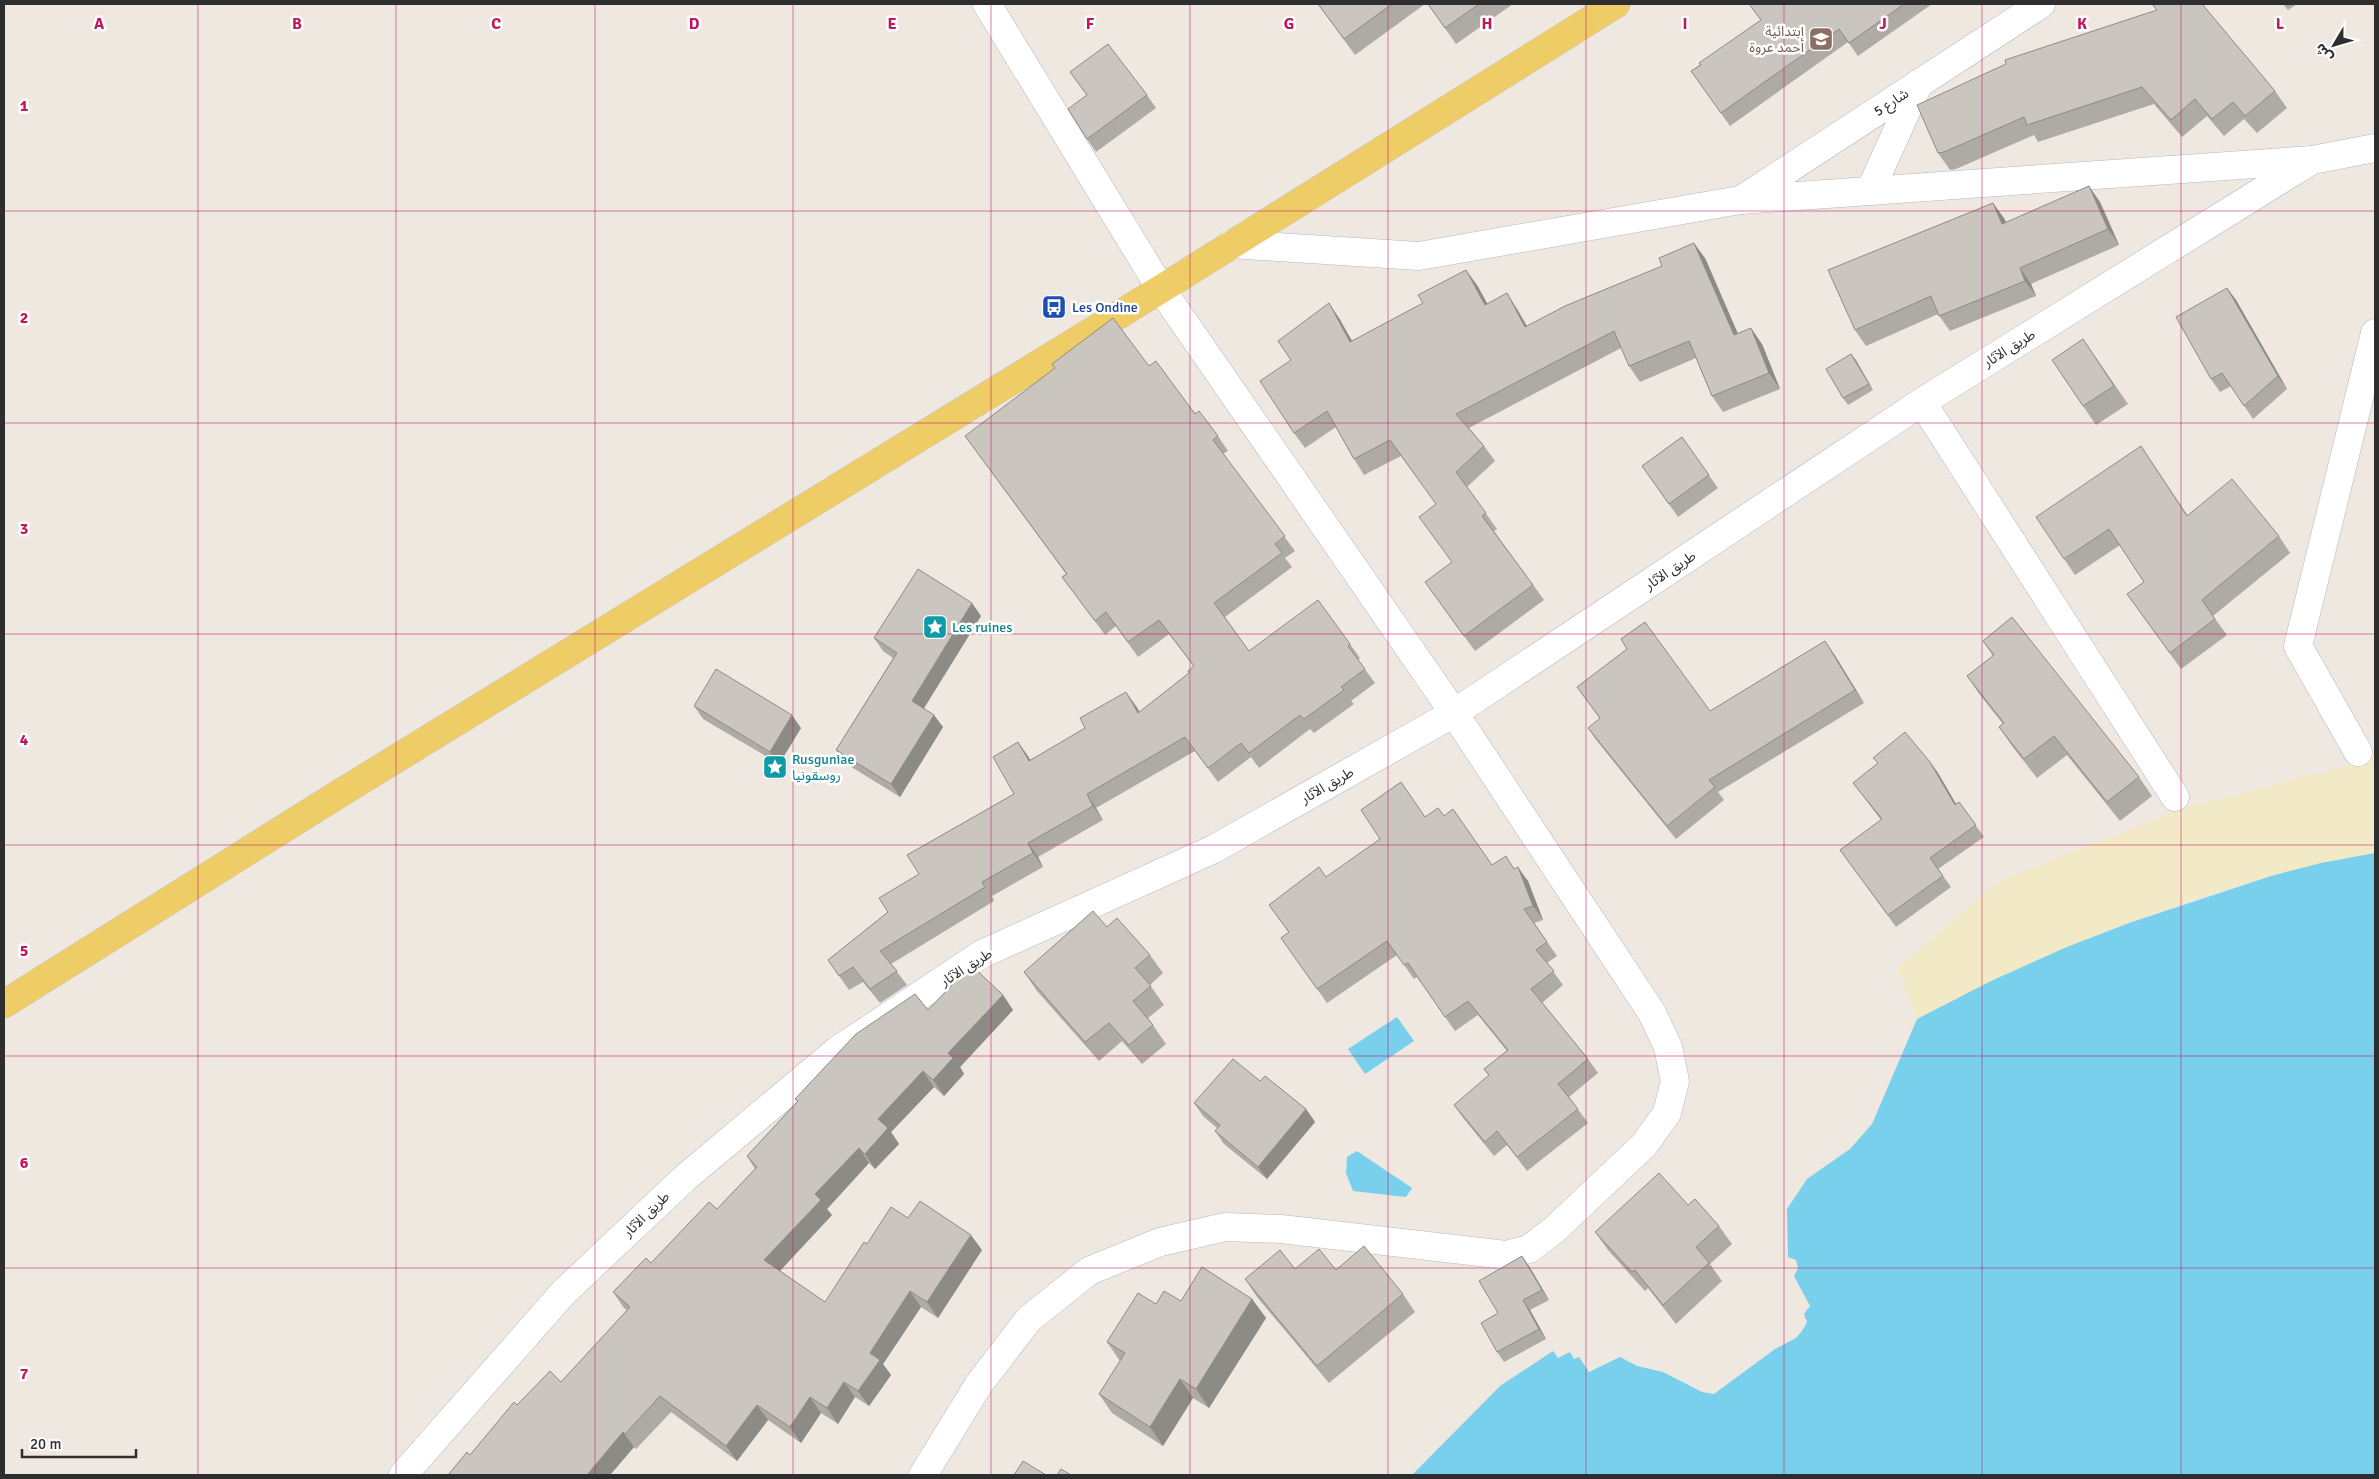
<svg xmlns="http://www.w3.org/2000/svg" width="2379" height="1479" font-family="Signika,'Noto Sans Arabic',sans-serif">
  <rect width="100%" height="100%" fill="#eee8e1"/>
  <path fill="#f2eac6" d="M2358,752H2375V853C2215,882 2061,943 1917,1019L1897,968L2001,880L2185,808L2349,765Z"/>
  <g fill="#78d0ed">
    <path d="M2375,853V1475H1412L1500,1386L1553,1351L1558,1358L1570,1352L1574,1359L1579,1357L1589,1372L1620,1357L1637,1366L1663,1372L1702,1392L1714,1394L1775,1349L1796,1338L1802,1331L1807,1322L1804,1314L1810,1306L1794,1276L1798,1268L1796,1260L1788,1257L1787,1209L1807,1179L1850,1149L1872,1124L1917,1019L1993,980L2067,947L2129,923L2271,876L2321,863Z"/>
    <path d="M1397,1017L1414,1041L1365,1074L1348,1049Z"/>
    <path d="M1357,1151L1412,1188L1406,1197L1353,1191L1346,1173L1347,1157Z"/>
  </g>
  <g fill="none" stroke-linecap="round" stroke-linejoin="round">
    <defs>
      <g id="minor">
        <path d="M1870,191L1919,83"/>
        <path d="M1741,200L2041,4"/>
        <path d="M1231,244L1419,256L1740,200L2312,160L2375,148"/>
        <path d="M1922,402L2175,797"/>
        <path d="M2358,752L2298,646L2375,333"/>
        <path d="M403,1475L564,1292L686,1177L838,1050L982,954L1214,849L1454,713L1922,402L2312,160"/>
        <path d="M923,1475L979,1384L1029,1319L1089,1271L1160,1242L1225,1227L1281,1229L1506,1255L1529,1249L1554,1230L1644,1145L1667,1113L1675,1081L1668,1047L1652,1013L1454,713L1161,289L987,4"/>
      </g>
      <path id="major" d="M4,1004L342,792L1161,289L1616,4"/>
    </defs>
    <use href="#minor" stroke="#b4b7c0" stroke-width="29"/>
    <use href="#major" stroke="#c9c9c9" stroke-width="29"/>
    <use href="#minor" stroke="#fff" stroke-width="28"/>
    <use href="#major" stroke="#ec6" stroke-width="28"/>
  </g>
  <g fill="#aeaaa4">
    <path d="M1318,4H1425L1355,55Z"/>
    <path d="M1428,4H1513L1456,44Z"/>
    <path d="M1749,4H1932L1858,56L1848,42L1730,126L1691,71L1761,20Z"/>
    <path d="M2283,4H2297L2288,10Z"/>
    <path d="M2157,11L2275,91L2287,108L2257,133L2244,119L2224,136L2207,116L2182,137L2154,104L2038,142L2034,135L1956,169L1950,170L1938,153Z"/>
    <path d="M1070,72L1147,95L1156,108L1096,152L1087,139V95Z"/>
    <path d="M2100,202L2119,245L2031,284L2036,296L1950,331L1938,314L1866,346L1855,330L2004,218L2006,222Z"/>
    <path d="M1705,258L1738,334L1762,344L1780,389L1723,412L1712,396L1696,358L1640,382L1629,366L1621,348L1469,428L1484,446L1495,461L1467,487L1497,529L1494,531L1544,600L1475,651L1425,582L1452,562L1436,504L1401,456L1364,475L1354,459L1336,427L1305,448L1294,433L1291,360L1278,341L1339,318L1352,341L1477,285L1487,303L1517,309L1527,326Z"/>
    <path d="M2227,288L2236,300L2287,389L2253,419L2231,386L2220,392L2211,379Z"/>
    <path d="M2083,339L2128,404L2096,425L2083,406Z"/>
    <path d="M1851,354L1873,390L1848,405L1843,398Z"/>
    <path d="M1149,366L1218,436L1228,451L1223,454L1295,551L1285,558L1292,567L1225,617L1249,651L1350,644L1360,658L1358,660L1375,683L1351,701L1354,704L1314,733L1310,729L1259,768L1251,757L1218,782L1195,751L1096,808L1103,820L1038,857L1043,867L992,896L994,901L891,964L907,985L880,1003L863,982L849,990L828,960L888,912L919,874L1014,794L1028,756L1030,760L1136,706L1140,712L1189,673L1194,667L1169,634L1138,657L1116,626L1105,635L1062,577L1066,574L965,436Z"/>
    <path d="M1682,437L1718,488L1678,517L1642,466Z"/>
    <path d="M2141,446L2188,516L2279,536L2290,553L2213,616L2227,635L2181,669L2127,594L2144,582L2120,545L2075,575L2064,559Z"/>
    <path d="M981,616L924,708L943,727L900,797L845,763L836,750L893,658L883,651L874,638Z"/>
    <path d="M1983,641L2139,777L2152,796L2120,821L2067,755L2037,778L2012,746L1999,727L2003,724L1980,695L1967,676L1993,656Z"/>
    <path d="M1834,654L1864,703L1718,792L1724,800L1676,839L1597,741L1588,728L1600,719L1577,687L1710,711Z"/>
    <path d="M694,706L801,728L779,764L703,719Z"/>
    <path d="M1930,762L1938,773L1956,804L1959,802L1984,837L1938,869L1951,887L1896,927L1840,850L1881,820L1853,783Z"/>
    <path d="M1444,816L1492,865L1514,869L1528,881L1543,920L1534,923L1557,956L1547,963L1563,985L1542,1003L1588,1059L1598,1073L1569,1097L1588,1123L1527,1171L1507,1145L1494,1156L1464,1119L1454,1105L1489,1076L1484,1069L1507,1051L1478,1015L1455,1031L1417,977L1414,979L1397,955L1327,1003L1281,938L1289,933L1269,905L1326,877L1425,817Z"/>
    <path d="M1107,927L1150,955L1163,973L1150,985L1164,1005L1148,1018L1166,1044L1142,1064L1122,1041L1099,1061L1037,991L1024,972Z"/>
    <path d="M1003,995L1013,1010L960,1067L964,1074L944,1096L934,1087L891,1132L899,1144L875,1169L869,1163L827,1209L832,1215L780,1271L825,1302L867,1244L908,1218L982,1250L938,1318L921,1307L883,1364L891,1375L869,1406L855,1397L838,1424L821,1413L801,1443L768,1420L737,1461L671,1412L636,1449L634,1447L610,1475H448L470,1455L517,1405L561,1382L627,1310L624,1308L613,1292L651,1263L717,1209L755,1169L747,1156L797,1102L795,1099L928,1010Z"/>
    <path d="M1260,1081L1306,1109L1315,1122L1267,1179L1224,1144L1215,1131L1217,1128L1203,1116L1194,1103Z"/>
    <path d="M1688,1205L1719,1226L1732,1244L1710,1264L1722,1281L1676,1324L1648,1288L1645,1291L1608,1250L1595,1232Z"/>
    <path d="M1529,1266L1549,1300L1530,1310L1546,1339L1504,1362L1497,1352L1498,1313Z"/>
    <path d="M1295,1269L1336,1270L1403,1294L1415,1312L1329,1383L1257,1297L1245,1279Z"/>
    <path d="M1252,1299L1266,1318L1209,1408L1193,1398L1163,1446L1112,1413L1099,1394L1120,1361L1107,1342L1156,1304L1181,1301Z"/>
  </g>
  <g fill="#8d8b86">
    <path d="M2089,186L2100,202L2119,245L2108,229Z"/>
    <path d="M1993,203L2004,218L2013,239L2002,224Z"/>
    <path d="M1694,243L1705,258L1745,350L1734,335Z"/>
    <path d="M2020,268L2031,284L2036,296L2025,281Z"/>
    <path d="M1466,270L1477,285L1496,320L1485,305Z"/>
    <path d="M2227,288L2236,300L2287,389L2278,376Z"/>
    <path d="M1507,293L1517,309L1536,342L1525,327Z"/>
    <path d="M1329,303L1339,318L1361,357L1350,342Z"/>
    <path d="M1751,328L1762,344L1780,389L1769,373Z"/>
    <path d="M1851,354L1856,360L1873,390L1869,384Z"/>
    <path d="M972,603L981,616L921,713L912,701Z"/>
    <path d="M1825,641L1834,654L1864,703L1855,690Z"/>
    <path d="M1126,692L1136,706L1148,727L1138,713Z"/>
    <path d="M792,715L801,728L779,764L770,752Z"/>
    <path d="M934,715L943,727L900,797L891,784Z"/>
    <path d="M1018,742L1028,756L1039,775L1029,761Z"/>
    <path d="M1930,762L1938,773L1963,816L1955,805Z"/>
    <path d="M1087,794L1096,808L1103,820L1093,806Z"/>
    <path d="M1028,843L1038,857L1043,867L1033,853Z"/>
    <path d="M1518,867L1528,881L1543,920L1533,906Z"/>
    <path d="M1003,995L1013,1010L960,1067L964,1074L944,1096L933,1080L948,1053Z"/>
    <path d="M923,1071L934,1087L891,1132L899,1144L875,1169L865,1154L878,1119Z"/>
    <path d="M1306,1109L1315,1122L1267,1179L1258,1167Z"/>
    <path d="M859,1148L869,1163L827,1209L832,1215L775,1276L764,1260L815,1194Z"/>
    <path d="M971,1235L982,1250L938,1318L927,1302Z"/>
    <path d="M1522,1256L1529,1266L1549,1300L1542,1290Z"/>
    <path d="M910,1291L921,1307L883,1364L891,1375L869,1406L858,1391L870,1353Z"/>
    <path d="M1252,1299L1266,1318L1209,1408L1196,1389Z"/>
    <path d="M1523,1300L1530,1310L1546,1339L1539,1329Z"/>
    <path d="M1180,1379L1193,1398L1163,1446L1150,1427Z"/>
    <path d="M844,1382L855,1397L838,1424L827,1408Z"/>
    <path d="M810,1397L821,1413L801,1443L790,1427Z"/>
    <path d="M757,1405L768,1420L737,1461L726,1446Z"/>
    <path d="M623,1432L634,1447L610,1475H587Z"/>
  </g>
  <g fill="#cac6bf" stroke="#8d8b86">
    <path d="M1318,4H1392L1344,39Z"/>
    <path d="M1428,4H1479L1445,28Z"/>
    <path d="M1749,4H1904L1849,43L1839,29L1721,113L1691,71L1701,65L1699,63L1761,20Z"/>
    <path d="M2152,4H2202L2275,91L2245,116L2233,102L2212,119L2195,99L2171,120L2142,87L2027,125L2024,117L1944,152L1938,153L1917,105L2006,64L2005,60L2157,10Z"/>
    <path d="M1108,44L1147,95L1087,139L1068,109L1087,95L1070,72Z"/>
    <path d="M2089,186L2108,229L2020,268L2025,281L1939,316L1931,296L1855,330L1828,270L1993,203L2002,224Z"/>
    <path d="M1694,243L1734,335L1751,328L1769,373L1712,396L1689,341L1629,366L1614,331L1456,414L1484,446L1456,472L1486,513L1482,516L1533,585L1464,636L1425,582L1452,562L1419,517L1436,504L1390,440L1354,459L1327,411L1294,433L1260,381L1291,360L1278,341L1329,303L1350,342L1423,303L1418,295L1466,270L1485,305L1507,293L1525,327L1565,306L1662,266L1659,258Z"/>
    <path d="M2227,288L2278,376L2244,406L2222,373L2211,379L2176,317Z"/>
    <path d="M1113,318L1149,366L1156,361L1195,414L1199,411L1218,436L1213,440L1285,536L1275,544L1282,553L1214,603L1249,651L1318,600L1350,644L1348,646L1365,669L1341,687L1344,690L1304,719L1300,715L1249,753L1241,743L1208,768L1185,737L1087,794L1093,806L1028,843L1033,853L982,882L985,887L880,951L897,971L870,989L853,967L839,976L828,960L888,912L879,898L919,874L907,855L1014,794L993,757L1018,742L1029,761L1085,728L1080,718L1126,692L1138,713L1189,673L1188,671L1194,666L1159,620L1128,642L1106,612L1095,621L1062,577L1067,574L965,436L1055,368L1052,364Z"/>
    <path d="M2083,339L2114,386L2083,406L2052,360Z"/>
    <path d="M1851,354L1869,384L1843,398L1826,369Z"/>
    <path d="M1682,437L1709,475L1669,504L1642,466Z"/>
    <path d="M2141,446L2187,516L2232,479L2279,536L2202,600L2215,619L2170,653L2127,594L2144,582L2109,529L2064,559L2036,517Z"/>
    <path d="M918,569L972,603L912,701L934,715L891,784L836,750L897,653L874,638Z"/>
    <path d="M2012,617L2139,777L2107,802L2054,736L2024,759L1999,727L2004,723L1967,676L1994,655L1983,641Z"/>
    <path d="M1645,622L1710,711L1825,641L1855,690L1709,780L1715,787L1667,826L1588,728L1600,718L1577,687L1627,649L1621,639Z"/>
    <path d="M716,669L792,715L770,752L694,706Z"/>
    <path d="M1905,732L1930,762L1955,805L1959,802L1976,825L1930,858L1943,876L1888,915L1840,850L1882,819L1853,783L1878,763L1873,758Z"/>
    <path d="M1401,782L1425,817L1438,808L1444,816L1453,809L1492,865L1506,856L1514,869L1518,867L1533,906L1524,909L1547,942L1536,950L1554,971L1531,989L1588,1059L1558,1084L1578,1109L1517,1157L1497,1131L1485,1142L1454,1105L1489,1075L1484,1069L1508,1050L1468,1001L1445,1017L1408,963L1404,965L1387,941L1317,989L1281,938L1289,932L1269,905L1319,867L1326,877L1380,839L1361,810Z"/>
    <path d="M1093,911L1107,927L1117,918L1150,955L1135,968L1151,986L1133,1001L1153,1025L1129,1045L1109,1023L1085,1042L1024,972Z"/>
    <path d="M971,965L1003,995L948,1053L953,1058L933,1080L923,1071L878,1119L888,1128L865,1154L859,1148L815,1194L821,1200L764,1260L825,1302L864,1242L867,1244L891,1207L908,1218L920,1201L971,1235L927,1302L910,1291L870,1353L880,1360L858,1391L844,1382L827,1408L810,1397L790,1427L757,1405L726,1446L660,1396L625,1434L623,1432L587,1475H448L467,1452L470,1455L514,1402L517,1405L550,1371L561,1382L630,1307L613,1292L646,1258L651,1263L709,1202L717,1209L757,1167L747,1156L798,1101L795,1099L856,1034L915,994L928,1010Z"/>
    <path d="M1233,1059L1260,1081L1265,1076L1306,1109L1258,1167L1215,1131L1220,1125L1194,1103Z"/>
    <path d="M1659,1173L1688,1205L1695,1199L1719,1226L1696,1247L1709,1263L1663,1305L1635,1270L1632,1272L1595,1232Z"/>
    <path d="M1364,1246L1403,1294L1317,1366L1245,1279L1280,1250L1295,1269L1319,1249L1336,1270Z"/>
    <path d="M1522,1256L1542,1290L1523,1300L1539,1329L1497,1352L1481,1323L1498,1313L1479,1281Z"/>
    <path d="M1202,1267L1252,1299L1196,1389L1180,1379L1150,1427L1099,1394L1125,1353L1107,1342L1138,1293L1156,1304L1164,1291L1181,1301Z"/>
    <path d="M1023,1461L1046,1475H1014Z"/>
    <path d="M1061,1469L1071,1475H1057Z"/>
  </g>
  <path fill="none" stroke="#c2185b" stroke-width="1" stroke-opacity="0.55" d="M198,4V1475M396,4V1475M595,4V1475M793,4V1475M991,4V1475M1190,4V1475M1388,4V1475M1586,4V1475M1784,4V1475M1982,4V1475M2181,4V1475M4,211H2375M4,423H2375M4,634H2375M4,845H2375M4,1056H2375M4,1268H2375"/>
  <defs>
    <symbol id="school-square" viewBox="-11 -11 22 22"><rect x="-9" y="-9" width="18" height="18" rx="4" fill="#8d6e63" stroke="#fff"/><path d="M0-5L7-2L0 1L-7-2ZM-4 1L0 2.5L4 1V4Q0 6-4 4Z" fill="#fff"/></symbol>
    <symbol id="bus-square" viewBox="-11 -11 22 22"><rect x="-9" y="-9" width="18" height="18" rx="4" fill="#1a4fb4" stroke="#fff"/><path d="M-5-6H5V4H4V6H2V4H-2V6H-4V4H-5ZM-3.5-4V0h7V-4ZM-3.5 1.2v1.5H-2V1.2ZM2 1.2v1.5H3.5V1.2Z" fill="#fff"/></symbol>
    <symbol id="sight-square" viewBox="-11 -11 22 22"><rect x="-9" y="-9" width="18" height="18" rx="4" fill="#0f9aa8" stroke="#fff"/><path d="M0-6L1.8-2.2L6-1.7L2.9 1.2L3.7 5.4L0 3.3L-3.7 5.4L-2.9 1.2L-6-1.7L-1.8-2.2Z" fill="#fff"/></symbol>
  </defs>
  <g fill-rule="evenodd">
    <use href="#school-square" x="1807" y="25" width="28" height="28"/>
    <use href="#bus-square" x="1040" y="293" width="28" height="28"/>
    <use href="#sight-square" x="921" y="613" width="28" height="28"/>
    <use href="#sight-square" x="761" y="753" width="28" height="28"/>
  </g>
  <g text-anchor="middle" stroke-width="5" stroke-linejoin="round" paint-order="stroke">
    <g font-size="14" fill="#785e54" stroke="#fff" text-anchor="end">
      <text x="1804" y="36">إبتدائية<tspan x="1804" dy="16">أحمد عروة</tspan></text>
    </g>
    <g font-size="14" fill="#2e2e2e" stroke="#fff">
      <text transform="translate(1891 102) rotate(-33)" y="5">شارع 5</text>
      <text transform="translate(2009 348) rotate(-32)" y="5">طريق الآثار</text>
      <text transform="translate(1670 570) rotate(-34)" y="5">طريق الآثار</text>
      <text transform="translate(1327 785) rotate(-30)" y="5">طريق الآثار</text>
      <text transform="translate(966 967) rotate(-32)" y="5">طريق الآثار</text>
      <text transform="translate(646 1214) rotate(-44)" y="5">طريق الآثار</text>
    </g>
    <g font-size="14" fill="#164399" stroke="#fff" text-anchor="start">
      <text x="1072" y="312">Les Ondine</text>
    </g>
    <g font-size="14" fill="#0d838f" stroke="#fff" text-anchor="start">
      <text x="952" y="632">Les ruines</text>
      <text x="792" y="764">Rusguniae<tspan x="792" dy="16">روسقونيا</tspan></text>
    </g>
  </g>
  <g font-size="16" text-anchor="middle" font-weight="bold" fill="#c2185b" stroke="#fff" stroke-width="5" stroke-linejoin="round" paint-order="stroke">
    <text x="99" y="29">A</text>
    <text x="297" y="29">B</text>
    <text x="496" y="29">C</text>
    <text x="694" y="29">D</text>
    <text x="892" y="29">E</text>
    <text x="1090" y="29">F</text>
    <text x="1289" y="29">G</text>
    <text x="1487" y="29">H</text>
    <text x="1685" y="29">I</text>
    <text x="1883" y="29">J</text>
    <text x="2082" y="29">K</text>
    <text x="2280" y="29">L</text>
    <text x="24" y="111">1</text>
    <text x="24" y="323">2</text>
    <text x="24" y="534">3</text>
    <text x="24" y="745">4</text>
    <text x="24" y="956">5</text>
    <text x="24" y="1168">6</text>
    <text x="24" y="1379">7</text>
  </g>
  <rect width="2379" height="1479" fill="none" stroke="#2e2e2e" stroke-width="10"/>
  <g transform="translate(2334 45) rotate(232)" stroke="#ffffff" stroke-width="4" paint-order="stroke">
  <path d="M0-4L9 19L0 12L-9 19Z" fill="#2e2e2e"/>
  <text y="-8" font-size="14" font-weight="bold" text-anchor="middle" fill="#2e2e2e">ش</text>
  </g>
  <path d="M22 1449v8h114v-8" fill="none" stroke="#2e2e2e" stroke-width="2.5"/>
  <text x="30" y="1449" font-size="15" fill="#2e2e2e" stroke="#ffffff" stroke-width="4" paint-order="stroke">20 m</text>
</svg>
